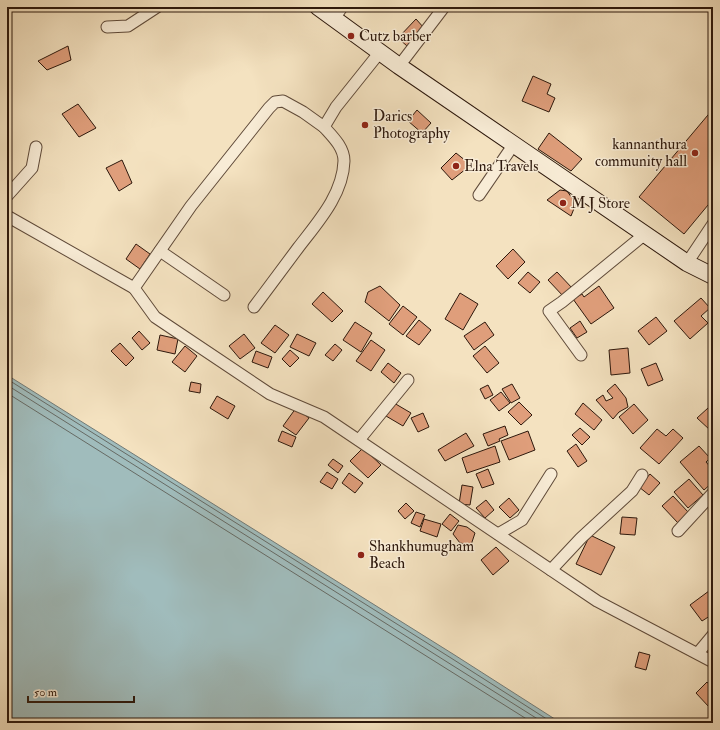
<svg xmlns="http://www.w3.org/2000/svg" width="720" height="730" font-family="'IM FELL Double Pica',serif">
  <rect width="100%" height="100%" fill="#f4e2c0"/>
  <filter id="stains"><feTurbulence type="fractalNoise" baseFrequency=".005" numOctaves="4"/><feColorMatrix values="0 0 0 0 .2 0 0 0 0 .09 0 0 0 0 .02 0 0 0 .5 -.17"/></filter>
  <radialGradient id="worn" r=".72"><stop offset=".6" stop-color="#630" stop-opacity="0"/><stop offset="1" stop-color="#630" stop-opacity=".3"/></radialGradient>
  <path fill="#a0bcbc" stroke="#727a76" d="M7,375L453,654L561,723H7Z"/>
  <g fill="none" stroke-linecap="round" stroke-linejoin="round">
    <g stroke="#666a64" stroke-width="1">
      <path d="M7,379L451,658L553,723"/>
      <path d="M7,385L544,723"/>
      <path d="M7,393L533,723"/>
    </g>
  </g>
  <g fill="#df9e7b" stroke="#2d180c">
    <path d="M416,19L424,28L407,46L398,38Z"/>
    <path d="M68,46L71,60L47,70L38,61Z"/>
    <path d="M533,76L551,84L547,94L555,98L549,112L522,101Z"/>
    <path d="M78,104L96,128L79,137L62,114Z"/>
    <path d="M713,109V199L684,234L639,197Z"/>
    <path d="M417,110L431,123L422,133L408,121Z"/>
    <path d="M549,133L582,159L571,171L538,149Z"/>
    <path d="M456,153L471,165L452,180L441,168Z"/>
    <path d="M122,160L132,183L119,191L106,168Z"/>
    <path d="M560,190L567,191L572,198L577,201L571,216L547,200Z"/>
    <path d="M136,244L150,254L140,269L126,259Z"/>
    <path d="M513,249L525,262L508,279L496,266Z"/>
    <path d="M528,272L540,282L530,293L518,283Z"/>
    <path d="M557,272L573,289L564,297L548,280Z"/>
    <path d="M380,286L400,305L389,321L365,302L368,292Z"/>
    <path d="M599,286L614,308L591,324L573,299L582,294L584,297Z"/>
    <path d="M323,292L343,311L332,322L312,304Z"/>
    <path d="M460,293L478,304L463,330L445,319Z"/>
    <path d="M701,298L710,308L701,316L708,323L690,339L674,321Z"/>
    <path d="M403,306L417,317L403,335L389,324Z"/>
    <path d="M656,317L667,331L649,345L638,331Z"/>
    <path d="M419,320L431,330L419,345L406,336Z"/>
    <path d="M580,321L587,332L577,338L570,328Z"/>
    <path d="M355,322L372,333L361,352L343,340Z"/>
    <path d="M485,322L494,335L474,350L464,336Z"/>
    <path d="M275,325L289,335L275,353L261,343Z"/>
    <path d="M139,331L150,343L142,350L132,338Z"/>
    <path d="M244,334L255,348L240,359L229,346Z"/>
    <path d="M297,334L316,343L309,356L290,347Z"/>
    <path d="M160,335L178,339L175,354L157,350Z"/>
    <path d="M371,340L385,350L371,371L356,361Z"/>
    <path d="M120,343L134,358L126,366L111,351Z"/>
    <path d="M335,344L342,350L333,361L325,355Z"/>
    <path d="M185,346L197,356L185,372L172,362Z"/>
    <path d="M485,346L499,363L487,373L473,356Z"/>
    <path d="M628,348L630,373L611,375L609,350Z"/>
    <path d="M290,350L299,358L290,367L282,359Z"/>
    <path d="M256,351L272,357L268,368L252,362Z"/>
    <path d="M388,363L401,373L394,383L381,372Z"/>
    <path d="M656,363L663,380L648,386L641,369Z"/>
    <path d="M191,382L201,384L200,393L189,391Z"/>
    <path d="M512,384L520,398L511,403L502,389Z"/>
    <path d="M615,384L626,398L628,407L619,412L613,419L596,400L603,395L606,401L613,398L607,391Z"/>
    <path d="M488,385L493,395L485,399L480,389Z"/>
    <path d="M501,392L510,403L499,411L490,400Z"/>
    <path d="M217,396L235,406L228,419L210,408Z"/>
    <path d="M519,402L532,415L521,425L508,412Z"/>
    <path d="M394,403L411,413L403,426L386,416Z"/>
    <path d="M583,403L602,420L594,430L575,414Z"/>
    <path d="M634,404L648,420L633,434L619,417Z"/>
    <path d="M296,408L309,418L296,435L283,426Z"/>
    <path d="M708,408L713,413V428L710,430L697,418Z"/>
    <path d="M423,413L429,427L418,432L411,418Z"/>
    <path d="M505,426L508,435L499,439L500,441L488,446L483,434Z"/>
    <path d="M580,428L590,437L582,445L572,435Z"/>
    <path d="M657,429L666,436L673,429L683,438L659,464L640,448Z"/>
    <path d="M282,431L296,437L292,447L278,441Z"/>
    <path d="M528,431L535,450L509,460L501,441Z"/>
    <path d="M466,433L474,446L445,461L438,450Z"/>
    <path d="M576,444L587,461L578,467L567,451Z"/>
    <path d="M495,446L500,462L467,473L462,458Z"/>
    <path d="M699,446L710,458L706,462L713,470V482L704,490L680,462Z"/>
    <path d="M363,448L381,465L368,478L350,461Z"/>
    <path d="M333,459L343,466L338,473L328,465Z"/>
    <path d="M488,469L494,484L482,488L476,474Z"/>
    <path d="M327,472L338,479L332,489L320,482Z"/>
    <path d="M349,473L363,483L355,493L342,483Z"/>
    <path d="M650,474L660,483L649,495L639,487Z"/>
    <path d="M689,479L703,495L688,508L674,492Z"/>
    <path d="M462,485L473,487L470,505L459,504Z"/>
    <path d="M673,496L689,513L678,523L662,506Z"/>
    <path d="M509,498L519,510L510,518L499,507Z"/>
    <path d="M486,500L494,510L485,518L476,508Z"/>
    <path d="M406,503L414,511L405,519L398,511Z"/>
    <path d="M416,512L425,515L420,527L411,523Z"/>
    <path d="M450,514L459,521L451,531L442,524Z"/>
    <path d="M622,517L637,518L635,535L620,534Z"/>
    <path d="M424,519L441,524L437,537L420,531Z"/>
    <path d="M458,525L467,527L475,533L471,545L460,543L453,534Z"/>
    <path d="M590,535L615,547L601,575L576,564Z"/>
    <path d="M496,547L509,561L493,575L481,560Z"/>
    <path d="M713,588V614L702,621L690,605Z"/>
    <path d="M713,644V659L706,655Z"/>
    <path d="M639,652L650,655L646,670L635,667Z"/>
    <path d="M707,682L713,689V704L709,707L696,693Z"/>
  </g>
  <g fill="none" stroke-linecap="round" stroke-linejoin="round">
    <defs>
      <g id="minor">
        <path d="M334,19L342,7"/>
        <path d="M107,27L128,26L157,7"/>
        <path d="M380,52L336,107L324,127L303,112L283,101L275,102L269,108L191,206L134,288L155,317L270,394L324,417L597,601L713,662"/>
        <path d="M399,66L444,7"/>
        <path d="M479,195L514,144"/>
        <path d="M7,196L32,168L36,147"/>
        <path d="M7,216L134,288"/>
        <path d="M160,251L224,295"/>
        <path d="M687,263L713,224"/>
        <path d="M254,307C268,288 283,268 298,248C317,223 343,195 344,161C344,147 332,136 324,127"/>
        <path d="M581,355L549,311L562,302L645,234"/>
        <path d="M359,440L408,380"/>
        <path d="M678,531L713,493"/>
        <path d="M498,534L522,520L551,474"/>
        <path d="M551,570L581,538L632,491L642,475"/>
        <path d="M698,653L713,635"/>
      </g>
      <path id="secondary" d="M318,7L399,66L687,263L713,276"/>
    </defs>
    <use href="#minor" stroke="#5f4a39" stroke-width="13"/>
    <use href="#secondary" stroke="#2d180c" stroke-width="18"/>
    <use href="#minor" stroke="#f8ecd6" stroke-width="11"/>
    <use href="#secondary" stroke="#f8ecd6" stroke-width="16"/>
  </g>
  <g fill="#8f2418" stroke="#f8ecd6" stroke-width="1.5">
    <circle cx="351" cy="36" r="4"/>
    <circle cx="365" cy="125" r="4"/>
    <circle cx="695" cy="153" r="4"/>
    <circle cx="456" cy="166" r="4"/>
    <circle cx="563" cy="203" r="4"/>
    <circle cx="361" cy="555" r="4"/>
  </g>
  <g text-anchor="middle" stroke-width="3" stroke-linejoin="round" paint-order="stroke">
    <g font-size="15" fill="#2d180c" stroke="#f8ecd6" text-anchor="start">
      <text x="359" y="41">Cutz barber</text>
      <text x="373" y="121">Darics<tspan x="373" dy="17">Photography</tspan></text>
      <text x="687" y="149" text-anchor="end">kannanthura<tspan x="687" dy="17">community hall</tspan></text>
      <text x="464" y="171">Elna Travels</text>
      <text x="571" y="208">M J Store</text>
      <text x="369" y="551">Shankhumugham<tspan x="369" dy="17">Beach</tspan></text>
    </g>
  </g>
  <rect width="720" height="730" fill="none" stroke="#f4e2c0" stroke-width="24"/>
  <rect x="8" y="8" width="704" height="714" fill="none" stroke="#2d180c" stroke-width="2"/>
  <rect x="12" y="12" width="696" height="706" fill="none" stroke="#2d180c"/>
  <path d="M28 696v6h106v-6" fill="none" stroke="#2d180c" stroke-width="2"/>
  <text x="34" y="696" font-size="12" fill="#2d180c" stroke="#f8ecd6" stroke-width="3" paint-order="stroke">50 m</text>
  <rect width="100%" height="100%" filter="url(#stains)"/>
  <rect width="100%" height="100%" fill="url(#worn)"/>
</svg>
